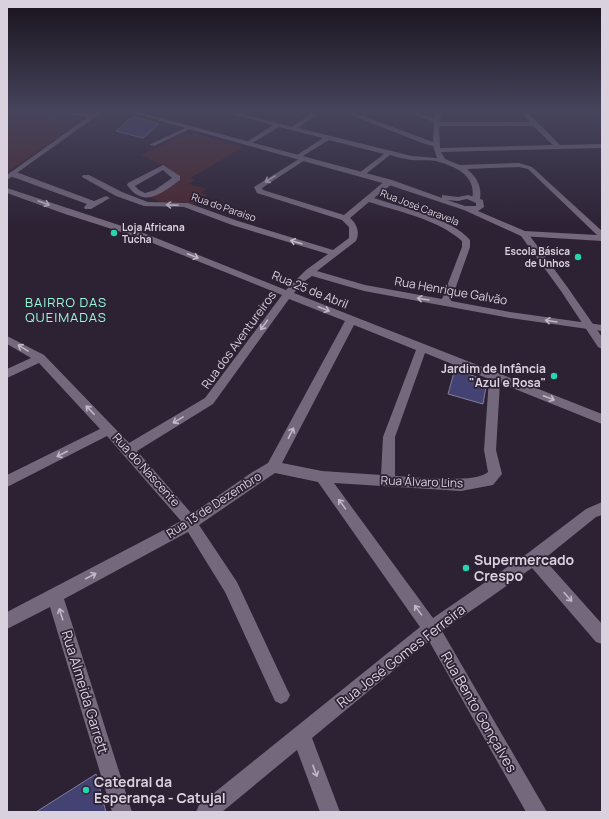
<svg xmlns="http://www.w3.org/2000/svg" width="609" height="819" font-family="Manrope,sans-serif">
  <rect width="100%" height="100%" fill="#2d2234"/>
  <g fill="#4a272e">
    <path d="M7,112H29L85,118L7,172Z"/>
    <path d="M195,133L244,147L190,178L195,180L189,184L207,189L201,193L208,195L193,204L184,202H161L145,196L176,178L164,166L141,155L182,135Z"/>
  </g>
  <g fill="#434272" stroke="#7f8097">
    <path d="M133,116L159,124L143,138L116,131Z"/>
    <path d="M455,369L487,381L483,404L448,394Z"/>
    <path d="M96,774L106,812H36Z"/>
  </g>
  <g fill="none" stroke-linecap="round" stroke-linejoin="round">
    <g fill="#74687c" fill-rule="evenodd">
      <path d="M55,112C67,112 86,110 96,116L93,118Z"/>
      <path d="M224,112H235L292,127L313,112H320L298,128L412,156L437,158L433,146L425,144L343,112H352L433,142L434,122L405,112H415L434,118L435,112H441L440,122H530L521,112H527L560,145L602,144V148L441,152L445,159L460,165L519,163L532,167L602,231V241L521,236L520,234L521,232L524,231L597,235L528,169L519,167L467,169C477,177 482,187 480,199L476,201L472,199C477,177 457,167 439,162C431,159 420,161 412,160C404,159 397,157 390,155L362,177L358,175L359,173L384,154L329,140L301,157L305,158V160L262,188L263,190L344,215L386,180H392V184L374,198C400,207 453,219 470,240V247L451,301L510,312L602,325V331L510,318L364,291L312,276L302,283L294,293L602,414V424L500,383L496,450L502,474L493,485L461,491L334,483L433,618L528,553L586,509L602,502V515L596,517L544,559L602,624V644L596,642L532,568L442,631L547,812H526L429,641L312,738L340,812H320L297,750L222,812H196L199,805L420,627L318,482L275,473L199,525L237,582L287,689L290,695L287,701L281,704L275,701L225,592L188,532L64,599L132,812H112L50,607L7,629V612L181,521L107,436L7,487V475L100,429L39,363L7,378V369L31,358L7,344V336L44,355L129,443L205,398L282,295L140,238L65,214L7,193V188L146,234L286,290L306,270L328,254L232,225L184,207L144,206L116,196L82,177L83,175H89L122,192L148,202L188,203L238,221L333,250L349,238V227L342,220L257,193L254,187L299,159L294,157L323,138L279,127L249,145H245V143L273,125ZM439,126H533L553,145L440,148ZM369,202C400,212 437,219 462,241V247L442,299L365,285L317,271L356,241C360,232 357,224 350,218ZM289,299L345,321L268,463L251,473L192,514L137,451L213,404ZM354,325L416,350L383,437L381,475L322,471L282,463ZM425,353L489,379L484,450L488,472C476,484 414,477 395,476V437Z"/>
      <path d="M187,127L192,128L154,146L149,145Z"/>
      <path d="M163,165L180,176V180C162,193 144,209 127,185L128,183ZM163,170L172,178L155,190L145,193L139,190L135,186Z"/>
      <path d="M10,172H16L94,201L106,196L110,198L91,209H85L84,207L87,204L10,176Z"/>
    </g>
    <g fill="#74687c" fill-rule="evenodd">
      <path d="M95,112H102L7,180V175Z"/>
      <path d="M128,112H138L392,180L442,198V195L458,197L468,195L483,200L484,207L478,211L527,232L568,288L602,337V349L598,347L561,291L521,236L464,210L386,184ZM467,199L476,203V206H465L447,200L458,201Z"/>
    </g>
  </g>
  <defs><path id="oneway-shaft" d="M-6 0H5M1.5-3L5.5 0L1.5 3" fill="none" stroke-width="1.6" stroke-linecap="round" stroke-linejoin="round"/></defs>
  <g stroke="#c0b8c6">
    <use href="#oneway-shaft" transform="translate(270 179) rotate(148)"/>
    <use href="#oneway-shaft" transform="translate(44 203) rotate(20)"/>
    <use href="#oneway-shaft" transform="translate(172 205) rotate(-179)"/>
    <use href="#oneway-shaft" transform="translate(296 242) rotate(-163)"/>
    <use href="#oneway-shaft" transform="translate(193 256) rotate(22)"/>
    <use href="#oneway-shaft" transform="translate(423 299) rotate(-171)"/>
    <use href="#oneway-shaft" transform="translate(324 309) rotate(22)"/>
    <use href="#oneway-shaft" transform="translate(551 321) rotate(-171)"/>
    <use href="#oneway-shaft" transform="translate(264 325) rotate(126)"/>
    <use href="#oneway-shaft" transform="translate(23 348) rotate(-149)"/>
    <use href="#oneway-shaft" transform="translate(549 398) rotate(21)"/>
    <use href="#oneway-shaft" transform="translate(90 410) rotate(-134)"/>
    <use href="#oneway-shaft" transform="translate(178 420) rotate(149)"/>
    <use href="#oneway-shaft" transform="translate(291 433) rotate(-63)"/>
    <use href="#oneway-shaft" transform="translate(62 454) rotate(153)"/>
    <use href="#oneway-shaft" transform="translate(342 504) rotate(-126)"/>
    <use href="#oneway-shaft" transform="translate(91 576) rotate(-28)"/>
    <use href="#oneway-shaft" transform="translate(568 597) rotate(48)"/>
    <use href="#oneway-shaft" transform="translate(418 610) rotate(-126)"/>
    <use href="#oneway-shaft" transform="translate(61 614) rotate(-107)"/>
    <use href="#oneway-shaft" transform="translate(315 771) rotate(70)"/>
  </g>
  <linearGradient id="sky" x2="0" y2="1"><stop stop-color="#19131d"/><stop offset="0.49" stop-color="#46445c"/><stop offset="1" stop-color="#46445c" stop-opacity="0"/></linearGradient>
  <rect width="609" height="227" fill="url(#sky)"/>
  <g fill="#26d5ae" stroke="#2d2234" stroke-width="1.5">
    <circle cx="114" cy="233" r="4"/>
    <circle cx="578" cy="257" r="4"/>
    <circle cx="554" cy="376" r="4"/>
    <circle cx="466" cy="568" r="4"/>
    <circle cx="86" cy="790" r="4"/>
  </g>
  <g text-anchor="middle" stroke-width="3.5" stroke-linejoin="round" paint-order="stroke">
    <g font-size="10" fill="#d9d2de" stroke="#2d2234">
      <text transform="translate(224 207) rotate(19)" y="4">Rua do Paraíso</text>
      <text transform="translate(420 207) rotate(21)" y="4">Rua José Caravela</text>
    </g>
    <g font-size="10" font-weight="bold" fill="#d9d2de" stroke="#2d2234" text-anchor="start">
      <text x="122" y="231">Loja Africana<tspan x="122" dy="12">Tucha</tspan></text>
      <text x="570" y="255" text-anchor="end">Escola Básica<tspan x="570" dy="12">de Unhos</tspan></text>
    </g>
    <g font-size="12" fill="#d9d2de" stroke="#2d2234">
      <text transform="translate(310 290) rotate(22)" y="4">Rua 25 de Abril</text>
      <text transform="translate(451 291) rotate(10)" y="4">Rua Henrique Galvão</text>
      <text transform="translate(239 340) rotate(-54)" y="4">Rua dos Aventureiros</text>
      <text transform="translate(146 470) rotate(48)" y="4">Rua do Nascente</text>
      <text transform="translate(422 482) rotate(2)" y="4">Rua Álvaro Lins</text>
      <text transform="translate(214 505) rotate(-33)" y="4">Rua 13 de Dezembro</text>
    </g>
    <g font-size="12" font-weight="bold" fill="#d9d2de" stroke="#2d2234" text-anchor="end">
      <text x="546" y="373">Jardim de Infância<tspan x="546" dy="14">"Azul e Rosa"</tspan></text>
    </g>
    <g font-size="13" letter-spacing="1" fill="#98f7da" stroke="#2d2234">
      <text x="66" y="307">BAIRRO DAS<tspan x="66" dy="15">QUEIMADAS</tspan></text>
    </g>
    <g font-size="14" font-weight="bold" fill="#d9d2de" stroke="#2d2234" text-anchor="start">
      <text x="474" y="565">Supermercado<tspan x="474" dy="16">Crespo</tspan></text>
      <text x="94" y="787">Catedral da<tspan x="94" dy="16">Esperança - Catujal</tspan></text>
    </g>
    <g font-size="14" fill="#d9d2de" stroke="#2d2234">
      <text transform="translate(401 656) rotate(-38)" y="5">Rua José Gomes Ferreira</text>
      <text transform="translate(85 692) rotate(73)" y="5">Rua Almeida Garrett</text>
      <text transform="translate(479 712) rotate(60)" y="5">Rua Bento Gonçalves</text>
    </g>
  </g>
  <rect width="609" height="819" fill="none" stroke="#d9d2de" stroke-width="16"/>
</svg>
